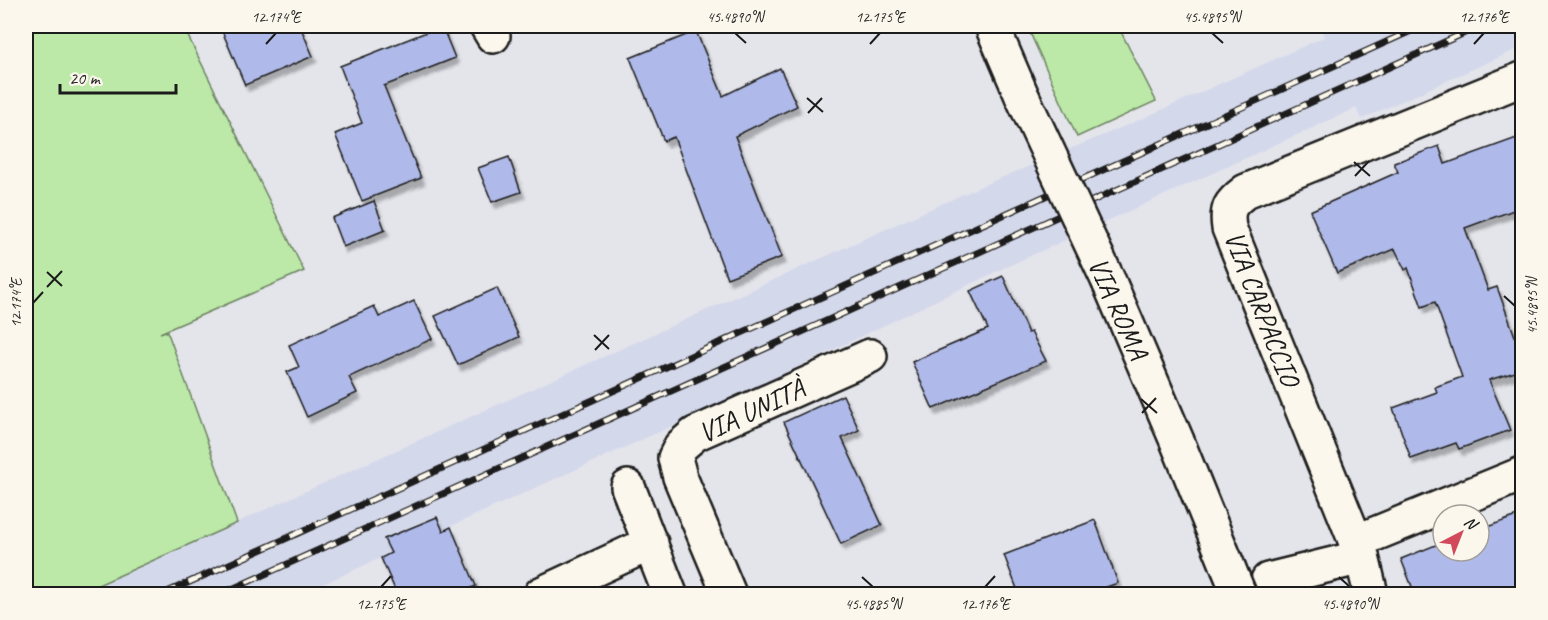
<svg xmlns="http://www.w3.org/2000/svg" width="1548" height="620" font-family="Caveat,sans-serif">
  <defs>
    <filter id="shadow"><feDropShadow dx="3.5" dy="6" stdDeviation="1.5" flood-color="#0004"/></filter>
  </defs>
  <rect width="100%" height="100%" fill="#e4e5eb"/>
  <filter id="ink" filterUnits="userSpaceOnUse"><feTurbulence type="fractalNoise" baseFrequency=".0167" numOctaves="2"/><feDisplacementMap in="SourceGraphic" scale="12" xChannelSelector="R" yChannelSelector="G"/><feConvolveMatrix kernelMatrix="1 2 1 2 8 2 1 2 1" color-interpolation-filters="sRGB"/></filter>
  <g filter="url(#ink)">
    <path fill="#d4d8eb" d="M1324,26H1522V47L1362,119L1356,108L1006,267L699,414L301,594H78L979,187L1137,121L1324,37L1321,27Z"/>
    <g fill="#bce9a7" stroke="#6c8262" stroke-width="1.5">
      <path d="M26,26H183L304,271L160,333L166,331L169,336L237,523L78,594H26Z"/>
      <path d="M1027,26H1118L1156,101L1077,137Z"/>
    </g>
    <g fill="#afbaea" stroke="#1c1c1c" stroke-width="1.5" filter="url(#shadow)">
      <path d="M220,26H300L313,56L245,85Z"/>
      <path d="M442,26L455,58L384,86L421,178L362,201L335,134L362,123L340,66Z"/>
      <path d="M696,31L723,96L780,68L797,106L735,136L782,257L727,278L674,137L664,141L630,58Z"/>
      <path d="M1522,136V207L1465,228L1488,290L1497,287L1516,339L1522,337V370L1489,380L1510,430L1459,449L1456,443L1411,459L1393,408L1437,392L1435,387L1462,377L1435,302L1422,307L1408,268L1405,270L1395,249L1337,273L1310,211L1398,172L1394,163L1439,146L1445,164Z"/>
      <path d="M509,157L521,192L492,202L478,168Z"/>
      <path d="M374,201L385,230L343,247L332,218Z"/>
      <path d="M1003,276L1028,333L1031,332L1046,361L933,409L912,362L988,329L970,291Z"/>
      <path d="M497,288L519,337L458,365L435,316Z"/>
      <path d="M414,301L432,339L349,377L357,393L307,417L287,372L299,367L289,345L374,306L379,317Z"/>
      <path d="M843,395L859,430L842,438L882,525L841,544L784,422Z"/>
      <path d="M1522,514V594H1415L1401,559L1443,542V551H1479V530Z"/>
      <path d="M437,517L443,531L451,527L476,586L456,594H397L381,558L391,553L384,539Z"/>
      <path d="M1095,520L1118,583L1086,594H1019L1004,555Z"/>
    </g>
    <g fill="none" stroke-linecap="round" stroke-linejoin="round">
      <defs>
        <g id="minor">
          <path d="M487,26L493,36"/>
          <path d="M628,487L670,594"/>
          <path d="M1355,540L1370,536L1522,474"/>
          <path d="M1268,580L1362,557"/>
          <path d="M541,594L651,543"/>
          <path d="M729,594L680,477L675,458L681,446L695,434L870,356"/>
          <path d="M1371,594L1362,557L1229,228C1226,208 1230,203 1246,191L1522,79"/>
        </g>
        <g id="tertiary">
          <path d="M992,26L1022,96"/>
          <path d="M1109,282L1177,441L1228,567"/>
        </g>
      </defs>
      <use href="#minor" stroke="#1c1c1c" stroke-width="38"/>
      <use href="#tertiary" stroke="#1c1c1c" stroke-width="38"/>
      <use href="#minor" stroke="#fbf7ec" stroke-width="33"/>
      <use href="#tertiary" stroke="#fbf7ec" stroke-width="33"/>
      <defs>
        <g id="rail">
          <path d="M163,594L1422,26"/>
          <path d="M221,594L1480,26"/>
        </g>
      </defs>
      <use href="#rail" stroke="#1c1c1c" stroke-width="7"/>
      <use href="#rail" stroke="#fbf7ec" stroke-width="4.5" stroke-dasharray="14" stroke-linecap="butt"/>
      <defs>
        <g id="tertiary-bridge">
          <path d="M1022,96L1109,282"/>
          <path d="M1228,567L1239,594"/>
        </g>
      </defs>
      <use href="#tertiary-bridge" stroke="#1c1c1c" stroke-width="38" stroke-linecap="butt"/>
      <use href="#tertiary-bridge" stroke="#fbf7ec" stroke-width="33"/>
    </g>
  </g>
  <path fill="none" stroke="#1c1c1c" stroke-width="2" d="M735,33L746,43M1212,33L1223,43M266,44L276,33M870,44L880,33M1474,44L1484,33M807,98L823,112M808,113L822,98M1354,162L1370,176M1355,176L1369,161M47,272L62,286M47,287L62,271M1504,296L1515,306M33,303L43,292M594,335L609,349M595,350L609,335M1141,399L1157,413M1142,413L1156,398M862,577L873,587M1339,577L1350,587M381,587L391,576M985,587L995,576"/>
  <g text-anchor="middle" stroke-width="4.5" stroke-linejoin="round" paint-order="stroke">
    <g font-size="28" fill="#1c1c1c" stroke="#fbf7ec">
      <text transform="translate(1119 308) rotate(66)" y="10">VIA ROMA</text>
      <text transform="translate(1263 308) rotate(69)" y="10">VIA CARPACCIO</text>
      <text transform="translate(751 410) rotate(-25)" y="10">VIA UNITÀ</text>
    </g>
  </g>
  <rect width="1548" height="620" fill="none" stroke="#fbf7ec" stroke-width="66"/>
  <g transform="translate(1461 533) rotate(42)"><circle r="28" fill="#fbf7ec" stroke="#a29f99" stroke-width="1.5"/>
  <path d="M0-4.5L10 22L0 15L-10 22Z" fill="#d1495b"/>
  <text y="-9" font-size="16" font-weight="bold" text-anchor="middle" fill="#1c1c1c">N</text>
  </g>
  <path d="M60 84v9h116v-9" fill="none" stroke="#1c1c1c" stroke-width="3"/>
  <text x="69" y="84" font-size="18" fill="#1c1c1c" stroke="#fbf7ec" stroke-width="4.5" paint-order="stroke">20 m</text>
  <rect x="33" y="33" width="1482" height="554" fill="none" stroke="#1c1c1c" stroke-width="2"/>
  <g font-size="15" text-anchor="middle" fill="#1c1c1c">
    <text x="276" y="22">12.174°E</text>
    <text x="735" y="22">45.4890°N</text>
    <text x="880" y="22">12.175°E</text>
    <text x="1212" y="22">45.4895°N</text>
    <text x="1484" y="22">12.176°E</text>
    <text transform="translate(16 303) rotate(-90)" y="5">12.174°E</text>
    <text transform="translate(1532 306) rotate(-90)" y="5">45.4895°N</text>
    <text x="381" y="609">12.175°E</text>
    <text x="873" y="609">45.4885°N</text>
    <text x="985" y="609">12.176°E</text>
    <text x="1350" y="609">45.4890°N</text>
  </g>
</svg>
